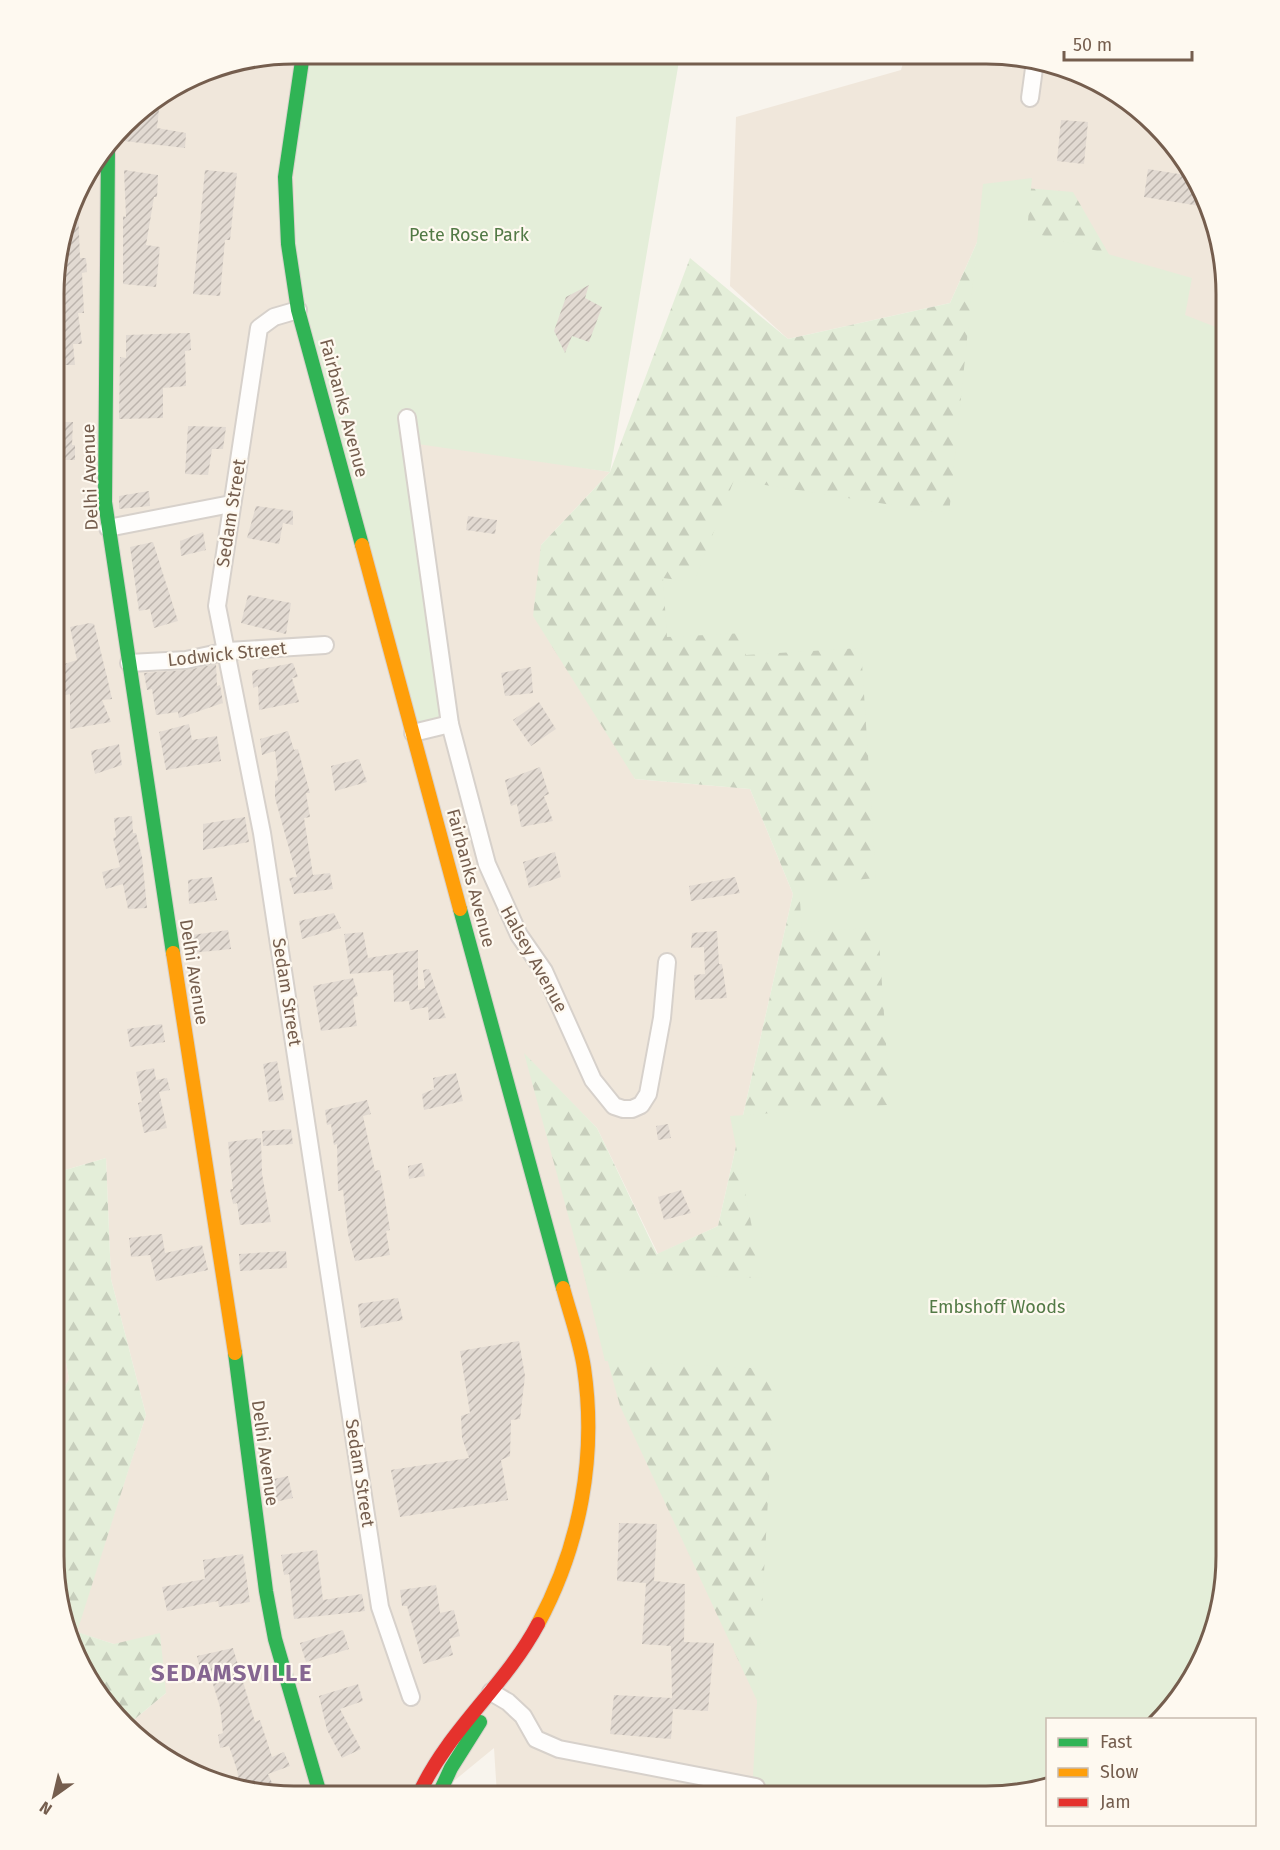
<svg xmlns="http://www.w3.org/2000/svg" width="1280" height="1850" font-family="'Fira Sans',sans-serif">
  <defs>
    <pattern id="forest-firs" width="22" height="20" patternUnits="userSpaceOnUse" patternTransform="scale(1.5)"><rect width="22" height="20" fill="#e4eed9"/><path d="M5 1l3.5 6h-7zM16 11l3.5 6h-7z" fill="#c7cebc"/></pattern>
    <pattern id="building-hatch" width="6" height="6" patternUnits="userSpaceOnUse" patternTransform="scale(1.5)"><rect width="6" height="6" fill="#e2dad2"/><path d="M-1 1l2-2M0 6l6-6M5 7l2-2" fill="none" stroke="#bcb4ad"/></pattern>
  </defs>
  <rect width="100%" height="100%" fill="#f8f4ed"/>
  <g fill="#f0e7db">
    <path d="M295,54L410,439L610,472L541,545L635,779L750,789L793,894L718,1226L658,1254L597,1128L525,1055L935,1796L497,1795L494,1748L438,1794H264L203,1778L148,1746L130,1723L166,1693L114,1644L76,1632L146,1415L111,1279L106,1158L55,1173L56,263L86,175L136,114L217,67Z"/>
    <path d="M905,56H1017L1077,72L1132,104L1201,189L1226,294V387L1002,186L950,303L788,339L730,286L736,117L901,70Z"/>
    <path d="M54,1296L69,1379L54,1408Z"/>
  </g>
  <g fill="url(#forest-firs)">
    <path d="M1002,186L1073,192L1114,263L1226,387L1225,1571L1213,1633L1185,1689L1159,1719L1048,1720L1047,1782L986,1796L780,1750L620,1406L524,1053L597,1128L657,1254L718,1226L793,894L750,789L635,779L533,616L541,545L610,472L690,258L788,339L950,303Z"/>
    <path d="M106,1158L111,1279L146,1415L77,1632L114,1644L160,1633L166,1693L130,1723L79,1661L54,1555V1408L69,1379L54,1296L55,1173Z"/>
  </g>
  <g fill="#e4eed9">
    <path d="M303,54L680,55L610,472L411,443L450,724L413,733L298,310L293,106Z"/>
    <path d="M1032,178L1027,231L1192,278L1185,315L1226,331V395L1216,426L1226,427L1225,1571L1213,1633L1185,1689L1159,1719L1048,1720L1047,1782L986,1796L752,1795L775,1369L605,1361L583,1271L762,1278L730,1116L888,1105L890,1102L879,940L872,928L802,932L799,885L876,878L861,648L746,655L744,633L667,637L663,578L694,582L734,480L949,514L983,184Z"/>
  </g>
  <g fill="url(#building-hatch)">
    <path d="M160,100L157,128L186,133L185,148L124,141L125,127L136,114Z"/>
    <path d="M1061,120L1088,122L1084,164L1057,161Z"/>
    <path d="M1148,169L1191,176L1201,189L1206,207L1144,197Z"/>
    <path d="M124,170L158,175L157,197H154L146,245L160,247L156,287L123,284V216L126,217Z"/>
    <path d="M205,170L237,173L230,240H225L220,296L193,294Z"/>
    <path d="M75,206L78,207L80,258H86L87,272L82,273L84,313H78L82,344H73L75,365H56V263Z"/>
    <path d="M589,285L585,298L602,307L589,342L572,336L565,353L554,331L566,297Z"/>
    <path d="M190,333L191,350L185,351L186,386L163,388V418L119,419L120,357L126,358V335Z"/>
    <path d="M56,422H73L72,445H75V460H56Z"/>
    <path d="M188,426L226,427L223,449H212L208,475L185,474Z"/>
    <path d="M149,491L150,506L119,509V496Z"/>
    <path d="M256,506L293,511V525L283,523L279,544L247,538Z"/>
    <path d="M468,516L497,520L495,534L466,530Z"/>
    <path d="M203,532L206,550L181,556L180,541Z"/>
    <path d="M153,542L178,621L154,628L150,609L139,611L130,547Z"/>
    <path d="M248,595L291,603L286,634L241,623Z"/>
    <path d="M90,623L94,624L107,677L112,699L102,700L111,722L70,729V694L62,696L58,666L77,660L70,627Z"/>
    <path d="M293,663L298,677L292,678L299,702L259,710L258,686L253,688L252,671Z"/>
    <path d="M216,664L217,686L220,685L223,703L179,718L178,712L156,715L152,689L147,690L144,673L187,670Z"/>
    <path d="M531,667L533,693L505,696L501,673Z"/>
    <path d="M539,702L556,729L531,746L513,720Z"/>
    <path d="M189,724L192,740L217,736L221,761L166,770L159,732Z"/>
    <path d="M288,731L294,750L298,749L310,793H306L310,817L304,818L313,875L330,873L333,889L294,894L289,878L297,877L275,798V781L278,780L275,751L262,755L260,739Z"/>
    <path d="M119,744L122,765L95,774L91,751Z"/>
    <path d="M359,759L367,782L335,791L331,766Z"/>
    <path d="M540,767L549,794L544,796L553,821L521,827L517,804L511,806L505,780Z"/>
    <path d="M132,816L133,833H136L142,857L147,908L128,909L123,884L106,889L102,872L120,867L113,838L116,837L114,818Z"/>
    <path d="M245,817L249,842L203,850V824Z"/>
    <path d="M555,852L561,877L529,888L523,862Z"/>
    <path d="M212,877L217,900L189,904L188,880Z"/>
    <path d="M735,877L740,893L691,901L689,886Z"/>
    <path d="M334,913L341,928L302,939L299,921Z"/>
    <path d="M228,930L231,949L191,953L192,935Z"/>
    <path d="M717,931L719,964H722L727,998L695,1000L694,975L705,974L704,947L691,948L692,933Z"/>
    <path d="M363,932L368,958L418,950V990L425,988L423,970L429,969L446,1018L429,1020L428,1007L410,1010L409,1001L394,1002L393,970L350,974L344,934Z"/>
    <path d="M353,978L358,996L353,998L357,1026L321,1031L313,986Z"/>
    <path d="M162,1024L165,1042L130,1047L127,1029Z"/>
    <path d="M277,1061L284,1100L269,1102L263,1064Z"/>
    <path d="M154,1068L156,1080L167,1078L170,1090L159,1092L167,1128L144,1133L138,1103L142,1102L136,1072Z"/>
    <path d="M456,1073L463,1101L424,1110L422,1094L434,1089L433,1078Z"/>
    <path d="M367,1100L371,1114L363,1116L375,1171L380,1170L390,1230L386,1231L390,1255L355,1261L348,1234L343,1190L338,1191L337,1144L334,1145L331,1124L327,1125L325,1110Z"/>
    <path d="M668,1124L671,1138L658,1140L656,1126Z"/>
    <path d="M291,1129L293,1144L263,1146L262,1131Z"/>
    <path d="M261,1138L262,1174L271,1222L240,1225L237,1203L233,1204L230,1189H233L228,1142Z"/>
    <path d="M422,1163L425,1176L409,1179L408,1166Z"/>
    <path d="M681,1190L691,1213L664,1220L658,1197Z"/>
    <path d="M162,1234L165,1253L202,1245L208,1270L156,1281L150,1255L131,1257L129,1238Z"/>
    <path d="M286,1251L287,1268L240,1271L239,1254Z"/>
    <path d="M398,1298L403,1320L361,1328L358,1304Z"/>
    <path d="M519,1341L525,1376L520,1419L511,1420L510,1456L501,1460L508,1500L400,1517L391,1470L469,1458L462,1438L461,1416L470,1413L460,1351Z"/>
    <path d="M288,1476L293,1498L270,1503L265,1481Z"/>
    <path d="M619,1523L657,1524L654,1581L685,1584L684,1642L714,1643L708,1711L673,1709L671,1739L610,1734L614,1695L672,1698L671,1646L642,1644L646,1583L617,1581Z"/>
    <path d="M317,1550L323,1600L362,1594L365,1611L294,1619L289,1574L284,1575L281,1555Z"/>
    <path d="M243,1554L250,1602L219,1607L218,1601L167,1611L162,1587L205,1579L203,1560Z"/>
    <path d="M436,1585L440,1613L454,1610L460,1636L449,1639L453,1655L423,1664L407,1606H402L400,1590Z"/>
    <path d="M343,1630L349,1649L306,1662L300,1643Z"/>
    <path d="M233,1648L255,1722L260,1720L272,1757L284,1752L290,1766L268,1774L277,1794H264L240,1788L237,1770L229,1746L220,1748L218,1735L223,1733L220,1707L209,1671L201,1673L197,1656Z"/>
    <path d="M358,1684L363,1701L340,1709L361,1749L342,1758L327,1730L319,1696Z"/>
  </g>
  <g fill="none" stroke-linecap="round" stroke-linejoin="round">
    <defs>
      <g id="street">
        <path d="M1030,98L1035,61"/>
        <path d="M298,310L274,317L259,328L217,606L262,833L380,1607L411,1697"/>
        <path d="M407,418L450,724L487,864L519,935L544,971L593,1080L614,1106L623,1109H632L641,1105L648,1094L662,1018L667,962"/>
        <path d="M108,528L231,504"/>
        <path d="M129,663L186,660L228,651L325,645"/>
        <path d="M413,733L450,724"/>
        <path d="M491,1692L508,1702L523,1716L536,1739L559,1749L756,1787"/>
      </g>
      <g id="fast">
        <path d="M303,54L285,177L288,244L298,310L362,545"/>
        <path d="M108,147L105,502L173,953"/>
        <path d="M460,909L563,1288"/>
        <path d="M235,1353L266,1591L275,1639L320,1794"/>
        <path d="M439,1794L451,1768L480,1722"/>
      </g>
      <g id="slow">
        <path d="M362,545L460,909"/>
        <path d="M173,953L235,1353"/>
        <path d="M538,1624C580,1546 597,1457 584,1368C580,1341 570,1314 563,1288"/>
      </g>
      <path id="jam" d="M419,1794C448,1730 505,1686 538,1624"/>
    </defs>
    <use href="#street" stroke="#d7d1cb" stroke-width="20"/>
    <use href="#fast" stroke="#d8d1cb" stroke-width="16"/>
    <use href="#slow" stroke="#d8d1cb" stroke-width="16"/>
    <use href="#jam" stroke="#d8d1cb" stroke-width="16"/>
    <use href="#street" stroke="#fefdfc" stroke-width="16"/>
    <use href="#fast" stroke="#30b455" stroke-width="14"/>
    <use href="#slow" stroke="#ff9f0a" stroke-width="14"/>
    <use href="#jam" stroke="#e5322d" stroke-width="14"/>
  </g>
  <g text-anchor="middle" stroke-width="4.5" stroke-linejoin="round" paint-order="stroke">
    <g font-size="18" fill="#537a46" stroke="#fef9f0">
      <text x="469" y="241">Pete Rose Park</text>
      <text x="997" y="1313">Embshoff Woods</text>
    </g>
    <g font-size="18" fill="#755e4e" stroke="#fef9f0">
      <text transform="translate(344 408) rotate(75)" y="6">Fairbanks Avenue</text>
      <text transform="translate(90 477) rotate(-92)" y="6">Delhi Avenue</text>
      <text transform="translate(231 513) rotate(-81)" y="6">Sedam Street</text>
      <text transform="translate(227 654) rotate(-6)" y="6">Lodwick Street</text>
      <text transform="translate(471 878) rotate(75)" y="6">Fairbanks Avenue</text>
      <text transform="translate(534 959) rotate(61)" y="6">Halsey Avenue</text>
      <text transform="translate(194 972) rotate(81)" y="6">Delhi Avenue</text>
      <text transform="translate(287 992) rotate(81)" y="6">Sedam Street</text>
      <text transform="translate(265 1453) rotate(82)" y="6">Delhi Avenue</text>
      <text transform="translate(360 1473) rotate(81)" y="6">Sedam Street</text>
    </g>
    <g font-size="24" font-weight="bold" letter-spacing="1.5" fill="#856691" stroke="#fef9f0">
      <text x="232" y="1681">SEDAMSVILLE</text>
    </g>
  </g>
  <path d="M0 0H1280V1850H0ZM294 64H986A230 230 0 0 1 1216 294V1556A230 230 0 0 1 986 1786H294A230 230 0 0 1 64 1556V294A230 230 0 0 1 294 64Z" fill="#fef9f0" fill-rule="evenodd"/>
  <path fill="none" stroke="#755e4e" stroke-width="3" d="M294 64H986A230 230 0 0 1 1216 294V1556A230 230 0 0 1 986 1786H294A230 230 0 0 1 64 1556V294A230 230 0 0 1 294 64Z"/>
  <rect x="1046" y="1718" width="210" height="108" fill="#fef9f0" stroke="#c7bbaf" stroke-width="1.5"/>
  <rect x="1058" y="1738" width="30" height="9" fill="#30b455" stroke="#c7bbaf" stroke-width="1.5"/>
  <text x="1100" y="1748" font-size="18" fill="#755e4e">Fast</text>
  <rect x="1058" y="1768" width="30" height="9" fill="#ff9f0a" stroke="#c7bbaf" stroke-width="1.5"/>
  <text x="1100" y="1778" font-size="18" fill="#755e4e">Slow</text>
  <rect x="1058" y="1798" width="30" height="9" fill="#e5322d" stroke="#c7bbaf" stroke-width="1.5"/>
  <text x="1100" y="1808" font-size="18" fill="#755e4e">Jam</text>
  <g transform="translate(54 1796) rotate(214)" stroke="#fef9f0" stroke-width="4.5" paint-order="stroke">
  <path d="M0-4.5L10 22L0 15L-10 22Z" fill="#755e4e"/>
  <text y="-9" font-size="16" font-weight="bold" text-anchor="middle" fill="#755e4e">N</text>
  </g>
  <path d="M1064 51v9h128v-9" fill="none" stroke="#755e4e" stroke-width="3"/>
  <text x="1073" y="51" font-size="18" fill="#755e4e" stroke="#fef9f0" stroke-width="4.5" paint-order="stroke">50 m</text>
</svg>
